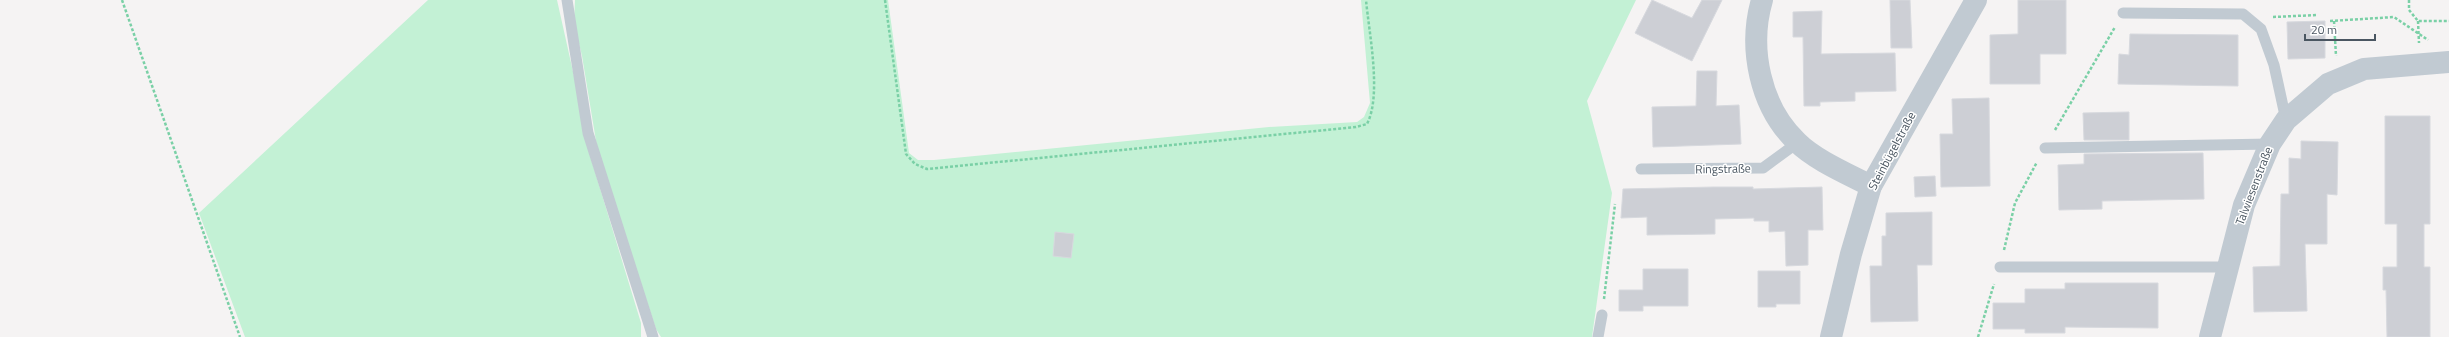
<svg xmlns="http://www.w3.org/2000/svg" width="2449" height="337" font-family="'Titillium Web',sans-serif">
  <rect width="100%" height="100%" fill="#f5f3f3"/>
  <g fill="#c3f1d5">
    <path d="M428,0H557L578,94L585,139L641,323V337H245L199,213Z"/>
    <path d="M575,0H888L909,153L918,160H934L1269,127L1357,122L1364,117L1370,103L1361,0H1636L1587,101L1612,193L1592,337H661L656,329L598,153L582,56L574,23Z"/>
  </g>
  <g fill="#cdcfd5" stroke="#d7d9de">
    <path d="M1652,0L1692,18L1702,0H1722L1692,61L1635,33Z"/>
    <path d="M1890,0H1910L1912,48H1891Z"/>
    <path d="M2018,0H2066V54H2040V84H1990V35L2018,34Z"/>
    <path d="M1822,11L1821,54L1895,53L1896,91L1855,92V101L1820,102V106H1804L1803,37H1793V12Z"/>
    <path d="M2325,21V58L2288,59L2287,22Z"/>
    <path d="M2130,34L2238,35V86L2118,84L2119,54L2129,55Z"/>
    <path d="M1697,71H1717L1716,106L1739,105L1741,144L1653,147L1652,107L1696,106Z"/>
    <path d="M1989,98L1990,186L1941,187L1940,134H1953L1952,99Z"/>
    <path d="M2129,112V140H2084L2083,113Z"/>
    <path d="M2385,116H2430V224H2424V267H2430V337H2387L2386,290H2383V267H2397V224H2385Z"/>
    <path d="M2301,141L2338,142L2337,195L2327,194V244H2305L2307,311L2254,312L2253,267L2280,266L2281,194H2289V158L2301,159Z"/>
    <path d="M2203,153L2204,199L2102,201V209L2059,210L2058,165L2084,164V154Z"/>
    <path d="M1935,176L1936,196L1915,197L1914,177Z"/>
    <path d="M1714,187H1753V189L1822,187L1823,230H1808V265L1786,266L1785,231L1769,232V221H1754V218L1715,219V234L1647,235V217L1621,218L1623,189Z"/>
    <path d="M1932,212V265H1917L1918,321L1871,322L1870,266H1882V236H1886V213Z"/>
    <path d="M1055,232L1074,234L1071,258L1053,256Z"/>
    <path d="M1643,269H1688V306H1643V311H1619V290H1643Z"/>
    <path d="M1758,271H1800V304H1776V307H1758Z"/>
    <path d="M2065,283H2158V328L2065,327V333H2025V329H1993V303H2025V289H2065Z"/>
  </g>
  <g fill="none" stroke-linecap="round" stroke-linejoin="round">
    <g stroke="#7ad0a6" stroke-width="2.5" stroke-dasharray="3 2" stroke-linecap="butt">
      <path d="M122,0L240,337"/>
      <path d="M885,0L906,154L915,164L927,169L1356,127L1367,124C1382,95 1369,33 1366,0"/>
      <path d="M2409,0V10L2418,21H2449"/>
      <path d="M2273,17L2317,15"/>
      <path d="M2330,21L2394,17L2428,40"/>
      <path d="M2334,21L2336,56"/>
      <path d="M2418,21L2419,43"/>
      <path d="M2055,130L2115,27"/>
      <path d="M2004,250L2015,203L2037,162"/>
      <path d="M1604,299L1615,204"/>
      <path d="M1978,337L1994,284"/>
    </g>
    <g stroke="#c1cad2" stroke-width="11">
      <path d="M567,0L588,133L653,337"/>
      <path d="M2123,13L2243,14L2261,29L2274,65L2286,120"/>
      <path d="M2045,148L2270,144"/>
      <path d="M1641,169L1763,168L1797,143"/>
      <path d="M2000,267H2227"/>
      <path d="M1598,337L1602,315"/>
    </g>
    <g stroke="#c1cad2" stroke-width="22">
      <path d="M1762,0C1748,48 1760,107 1797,142C1815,160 1848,174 1871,186"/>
      <path d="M1831,337L1851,254L1871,186L1976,0"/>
      <path d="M2210,337L2244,205L2270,144L2286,120L2328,84L2364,69L2449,62"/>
    </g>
  </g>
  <g text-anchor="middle" stroke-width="3" stroke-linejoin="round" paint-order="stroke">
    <g font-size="12" fill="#4a5661" stroke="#fff">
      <text transform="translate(1892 151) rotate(-62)" y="4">Steinbügelstraße</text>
      <text transform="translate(1723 169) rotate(-1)" y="4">Ringstraße</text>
      <text transform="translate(2254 186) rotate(-69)" y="4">Talwiesenstraße</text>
    </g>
  </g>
  <path d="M2305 34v6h70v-6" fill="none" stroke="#4a5661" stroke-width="2"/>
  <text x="2311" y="34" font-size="12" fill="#4a5661" stroke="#ffffff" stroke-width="3" paint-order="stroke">20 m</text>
</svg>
